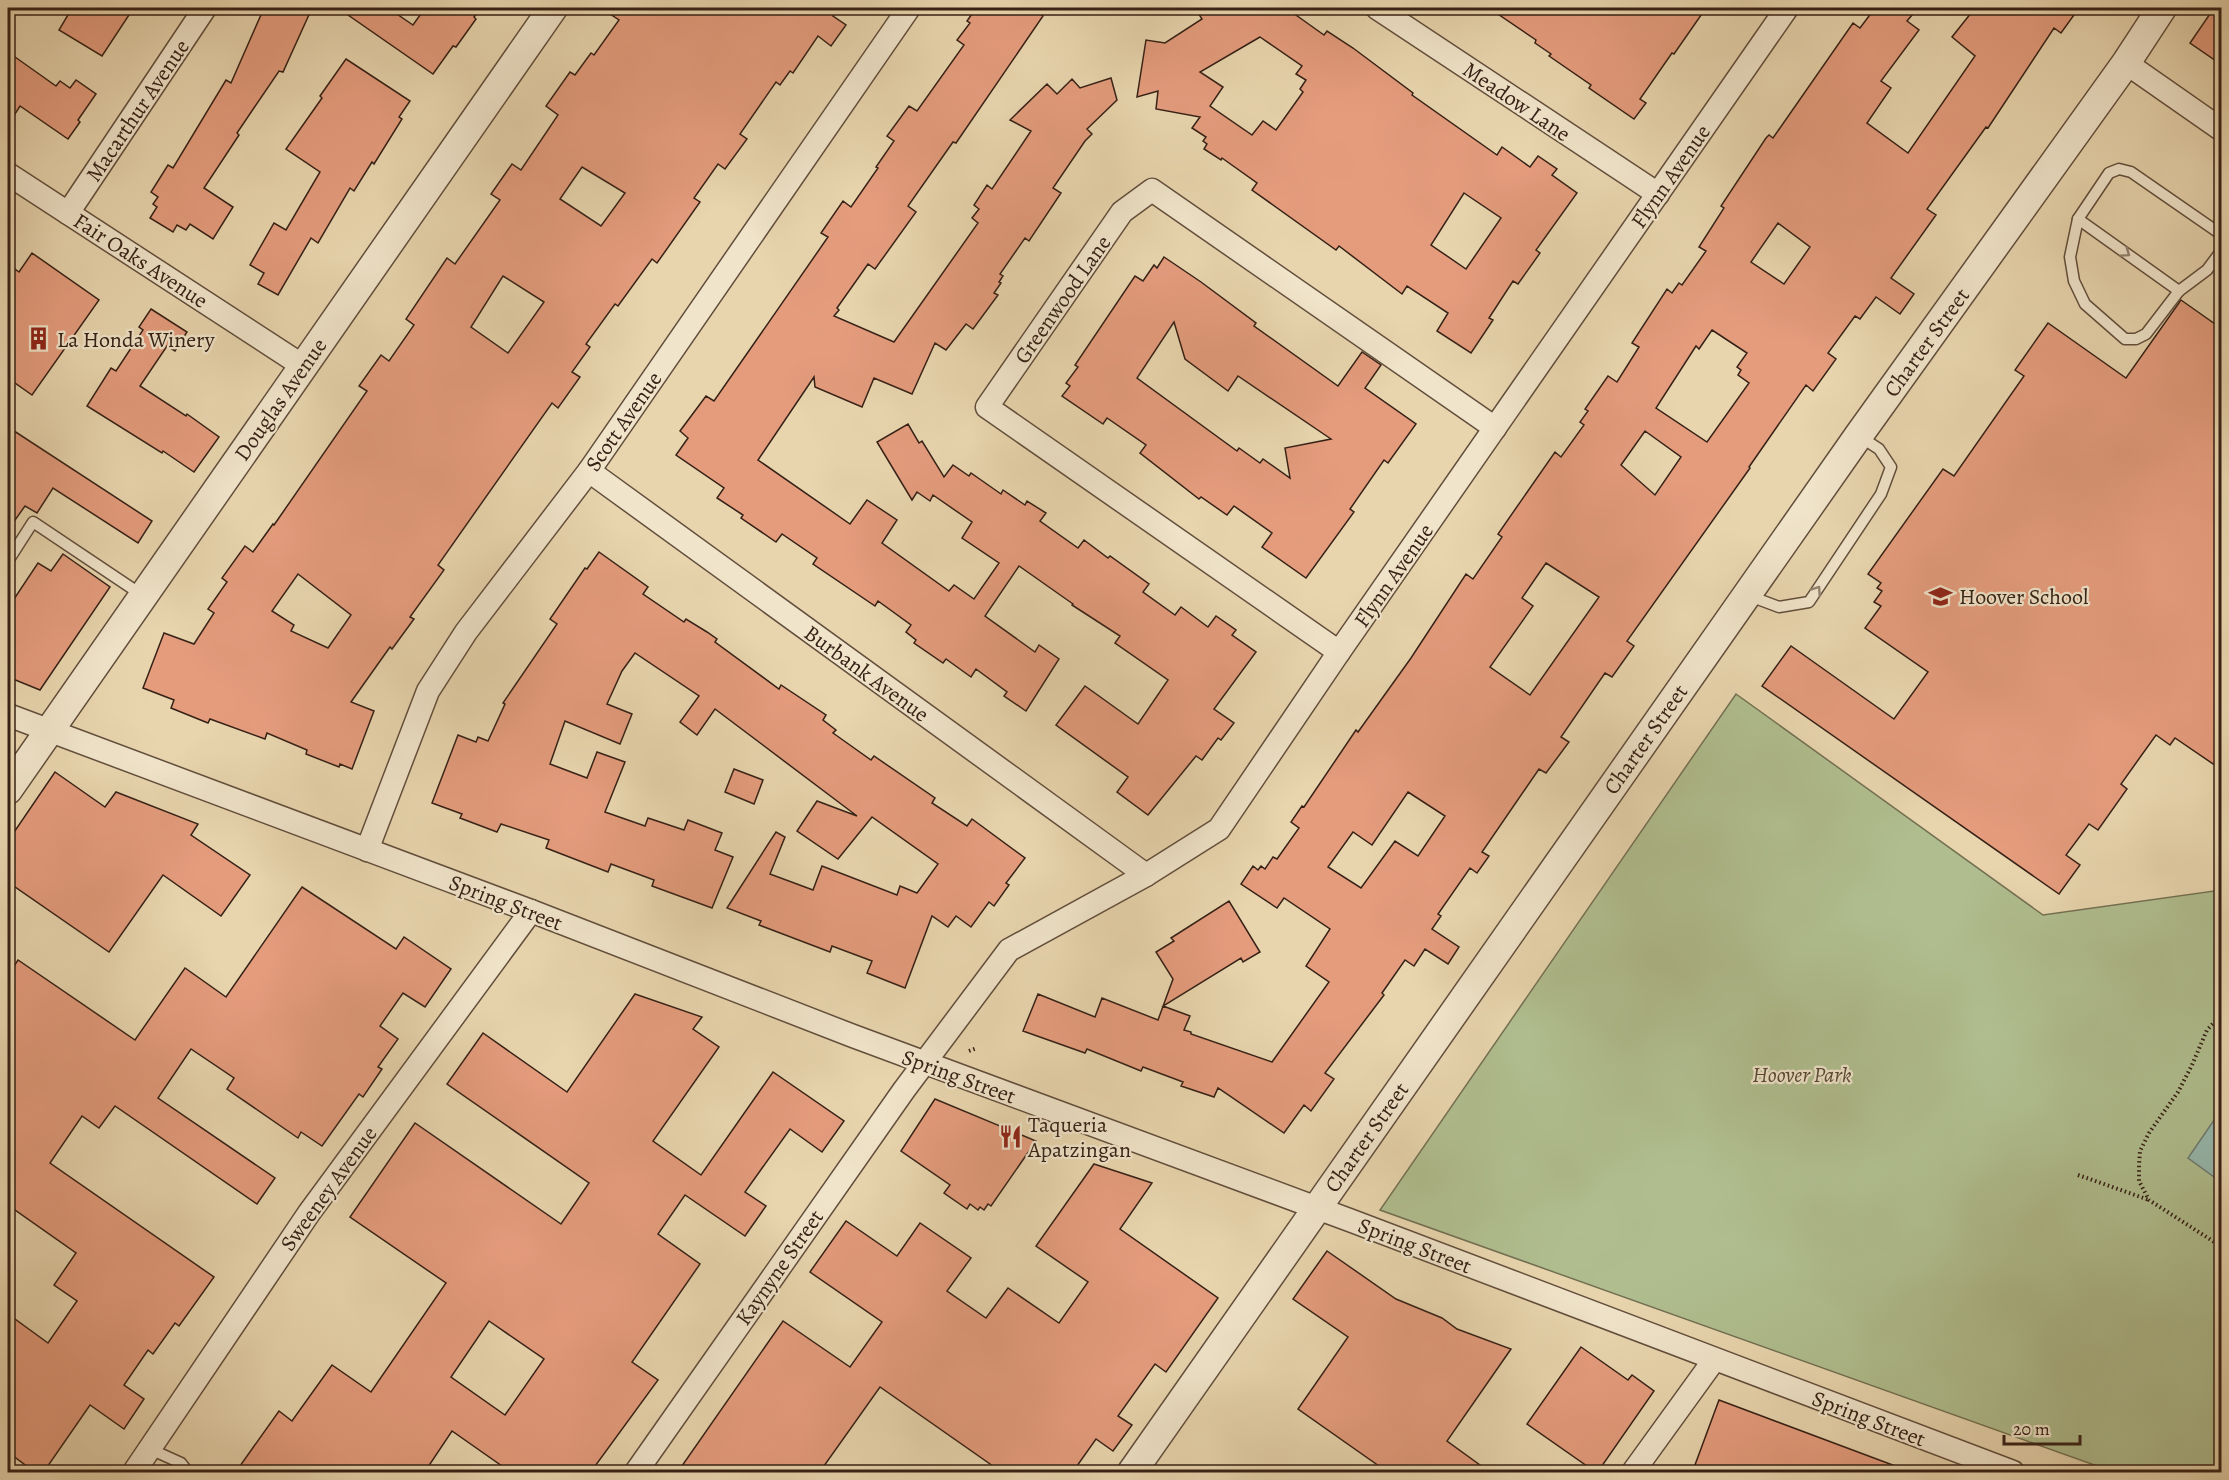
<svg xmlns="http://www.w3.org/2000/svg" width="2229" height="1480" font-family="Alegreya,serif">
  <rect width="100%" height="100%" fill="#e8d5ae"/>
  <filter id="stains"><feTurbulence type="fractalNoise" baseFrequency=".00333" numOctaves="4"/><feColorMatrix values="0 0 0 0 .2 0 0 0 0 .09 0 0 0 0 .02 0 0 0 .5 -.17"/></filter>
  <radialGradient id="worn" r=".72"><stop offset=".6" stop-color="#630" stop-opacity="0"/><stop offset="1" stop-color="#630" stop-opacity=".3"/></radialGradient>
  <path fill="#b0be8f" stroke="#737052" stroke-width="1.5" d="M1736,694L2043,915L2221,890V1472H2114L1380,1210Z"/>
  <path fill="#97b8ad" stroke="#707c71" stroke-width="1.5" d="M2221,1110V1182L2188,1158Z"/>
  <g fill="#e49c7d" stroke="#362116" stroke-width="1.5" fill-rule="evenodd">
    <path d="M72,8H117L129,15L102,56L59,30Z"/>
    <path d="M264,8H312L283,72L279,71L237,133L239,135L204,188L233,207L213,239L190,224L186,230L177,225L173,232L150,218L157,207L153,204L158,197L151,192L168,165L173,168L226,80L231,83Z"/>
    <path d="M338,8H388L413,25L425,8H481L474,17L476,19L456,47L453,46L433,74Z"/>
    <path d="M601,8H839L833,16L846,25L831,46L818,36L793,73L790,71L780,85L776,82L740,134L747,139L725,169L718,164L694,198L700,202L657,263L652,259L618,306L615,304L586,344L590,347L572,372L580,377L558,408L552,403L438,565L444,570L410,617L414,619L392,649L390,647L351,702L374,711L352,769L340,764L339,767L306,754L307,750L267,733L265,739L210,719L208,723L171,708L174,700L143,688L164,633L194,644L214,613L208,609L227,582L222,578L245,546L253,552L273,524L274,525L367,391L359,386L381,355L389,361L414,325L406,319L447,258L455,264L500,200L491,194L512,164L521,170L558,115L546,106L570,72L575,75L591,53L594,55L619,20ZM582,167L625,193L601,226L560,199ZM503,276L544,302L508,353L471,327ZM298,574L351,615L328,648L291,631L294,625L272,611Z"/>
    <path d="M976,8H1031L1043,16L956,143L953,142L908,206L916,212L875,269L868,264L837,308L839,310L834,316L894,342L978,223L972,218L979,209L974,205L987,185L992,189L1031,131L1010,120L1047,84L1057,94L1072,79L1080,88L1111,78L1117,100L1087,129L1092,134L1085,141L1053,188L1061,193L1029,241L1025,238L1000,274L1003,276L999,282L1001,283L994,293L998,295L973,329L966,324L946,350L935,343L912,394L874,378L862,407L815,387L814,377L758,460L850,524L867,500L897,520L882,543L949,591L954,585L974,599L999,563L962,538L972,522L933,495L930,501L917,492L912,500L877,442L908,424L919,443L922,441L944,477L953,465L969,476L971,473L1001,494L1003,490L1025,505L1027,501L1046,513L1040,521L1078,548L1084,540L1108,558L1110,556L1149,584L1143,592L1175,615L1181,607L1208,627L1216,616L1236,630L1232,635L1256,652L1214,709L1234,723L1221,740L1218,738L1202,760L1196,756L1148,815L1117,792L1128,777L1056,725L1085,686L1138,724L1168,680L1115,643L1120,636L1072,605L1073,604L1019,566L985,616L1035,652L1039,645L1059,659L1026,711L1004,696L1007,692L976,669L971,677L946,659L943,663L914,643L916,640L906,632L911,625L878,601L875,606L813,564L817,558L782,534L776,542L741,518L743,515L717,498L724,488L676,455L688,438L680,431L706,396L714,401L828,237L821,233L843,201L851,207L878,168L876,167L894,141L887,136L909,106L917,111L964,45L957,40L970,23L967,21Z"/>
    <path d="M1195,8H1286L1324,35L1327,31L1353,48L1413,93L1412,95L1497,155L1502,147L1530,167L1538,156L1557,169L1552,175L1577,193L1536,250L1540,253L1518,284L1513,281L1489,318L1493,320L1471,353L1437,331L1448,313L1407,286L1402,294L1339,246L1336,250L1252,190L1257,183L1222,158L1221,160L1204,149L1207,144L1203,141L1206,137L1192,128L1200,117L1156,109L1158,91L1137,97L1146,40L1165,43L1202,19ZM1260,37L1302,66L1296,74L1306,80L1300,89L1303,92L1276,130L1263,121L1252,135L1210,106L1223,87L1200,72ZM1464,193L1501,218L1466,269L1431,245Z"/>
    <path d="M1489,8H1706L1674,54L1672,53L1640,99L1646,103L1634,119L1589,88L1591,85L1549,56L1551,54L1535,43L1536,40Z"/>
    <path d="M1875,8H1918L1907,21L1919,30L1881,81L1891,88L1867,123L1908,153L1975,56L1952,37L1975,8H2079L2061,33L2054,28L1988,128L1986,127L1927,209L1936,215L1891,278L1914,294L1900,314L1876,297L1860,319L1855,316L1828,353L1836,359L1813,391L1806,385L1749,467L1750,468L1627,641L1634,646L1612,677L1605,673L1561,737L1569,742L1546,773L1539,769L1482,852L1489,856L1477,873L1470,868L1438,914L1441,916L1432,929L1459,947L1448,964L1425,949L1414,966L1405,960L1382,993L1384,995L1325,1073L1334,1079L1311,1111L1304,1105L1284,1133L1218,1088L1214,1097L1181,1086L1183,1082L1143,1067L1141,1071L1087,1049L1085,1053L1023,1031L1038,994L1095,1017L1102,998L1158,1020L1173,979L1156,952L1174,941L1171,938L1229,901L1260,952L1243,962L1241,958L1163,1006L1190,1016L1184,1030L1191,1032V1034L1272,1062L1329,982L1306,966L1330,929L1284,898L1277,908L1241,884L1253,866L1258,870L1261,866L1265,869L1273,857L1277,859L1299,828L1291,822L1302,806L1304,807L1356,730L1358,732L1411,658L1466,574L1473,579L1502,537L1498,534L1555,452L1561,457L1584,425L1580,422L1588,411L1585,409L1608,376L1617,382L1639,347L1632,343L1667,289L1672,293L1679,283L1682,285L1706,251L1699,247L1724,208L1721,206L1766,138L1769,135L1773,138L1853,23L1860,28ZM1778,223L1810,247L1784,284L1751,262ZM1712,330L1747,353L1737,367L1741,370L1738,375L1749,383L1707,442L1656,408L1696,346L1699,349ZM1645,431L1681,457L1655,495L1621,465ZM1546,563L1599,597L1530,695L1490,667L1533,606L1522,598ZM1408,792L1445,816L1418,856L1395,841L1361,888L1328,867L1353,832L1372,845Z"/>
    <path d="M2214,8H2222V65L2190,43Z"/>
    <path d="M8,52L56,86L60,81L70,88L76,80L96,94L78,120L80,122L68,139L20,106L8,125Z"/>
    <path d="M346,59L410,101L399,117L402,119L374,164L372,162L354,191L350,188L318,243L311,238L278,295L258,284L264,273L250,265L274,223L286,230L320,172L286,149L322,98L320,96Z"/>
    <path d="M32,253L99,300L32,395L8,378V264L19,272Z"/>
    <path d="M1164,257L1201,282L1256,323L1254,326L1338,386L1362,352L1381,365L1365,388L1416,424L1388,463L1384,460L1350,509L1354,512L1306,578L1262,547L1272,533L1234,506L1227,515L1201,497L1199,499L1140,453L1146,445L1107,418L1103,424L1062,396L1070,386L1066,383L1078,367L1075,365L1135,276L1143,281L1154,265L1157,268ZM1174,322L1185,359L1228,391L1238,376L1331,439L1285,448L1290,478L1263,459L1260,463L1239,448L1237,451L1137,378Z"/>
    <path d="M2181,300L2222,329V770L2175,738L2170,745L2156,735L2121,784L2127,789L2098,830L2089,824L2066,855L2080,865L2059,894L1762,686L1791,646L1894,719L1928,672L1865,628L1881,606L1874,602L1882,591L1877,588L1881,583L1868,574L1943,469L1954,476L2024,376L2015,370L2048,323L2126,378Z"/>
    <path d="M151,309L187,332L175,351L167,346L140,386L186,416L187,414L219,437L194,472L163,451L162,453L87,406L111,368L116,371L143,330L139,327Z"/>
    <path d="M8,427L152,521L138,543L53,488L37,513L25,506L8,530Z"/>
    <path d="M599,552L648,587L643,594L684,622L686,619L707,632L717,639L715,642L779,689L781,685L826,715L823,720L836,730L833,733L871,760L874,756L935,798L932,803L967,826L972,819L1025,858L1006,883L1009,885L994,906L989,902L971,927L956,916L948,927L932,916L905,988L867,973L872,961L832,946L830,952L759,925L761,921L727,908L776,832L785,837L770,874L813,890L822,866L897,895L900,886L917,893L938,864L872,817L838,859L797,831L817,801L857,816L715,709L697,735L680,722L699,696L635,653L622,671L607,704L632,714L620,744L565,721L550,764L587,778L597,752L625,762L605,812L645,826L648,818L684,830L688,820L722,833L715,850L733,857L712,908L652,886L654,880L611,864L608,872L546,848L549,840L501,824L497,832L460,818L462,814L432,803L458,735L476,742L478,737L488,741L505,704L503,703L557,624L550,619L585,568L587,569Z"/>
    <path d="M63,554L110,587L40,690L8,677V608L38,563L51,571Z"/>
    <path d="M734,769L763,780L754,804L725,792Z"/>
    <path d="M55,772L105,807L116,792L198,824L191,835L250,875L221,916L163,875L109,952L8,882V841Z"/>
    <path d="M302,887L396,949L404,937L451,969L425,1007L403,993L380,1026L398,1039L378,1067L382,1069L363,1097L359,1094L322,1146L301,1132L298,1138L227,1089L234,1078L191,1049L158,1098L275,1178L257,1204L115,1106L99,1128L82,1116L50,1163L214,1277L179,1326L175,1323L153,1354L148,1350L124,1385L144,1399L124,1429L90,1405L43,1473H36L8,1452V1314L48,1343L77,1301L54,1285L76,1253L8,1205V975L18,960L135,1040L185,968L226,997Z"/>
    <path d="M635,994L702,1017L693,1029L719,1047L653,1141L701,1175L773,1072L844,1121L822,1152L790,1129L745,1192L766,1206L745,1236L685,1195L658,1234L700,1264L632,1362L658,1380L590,1473H512L452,1431L424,1473H235L279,1411L292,1421L332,1365L371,1392L446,1283L350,1217L415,1123L561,1224L589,1183L447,1084L483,1033L567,1092ZM489,1321L544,1359L505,1415L451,1377Z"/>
    <path d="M935,1099L1036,1141L991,1206L988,1204L984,1210L980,1207L978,1210L970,1204L967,1209L944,1193L950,1185L901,1151Z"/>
    <path d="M1094,1164L1152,1183L1120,1229L1218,1298L1166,1372L1155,1364L1118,1416L1132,1425L1113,1451L1096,1439L1072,1473H1003L880,1387L819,1473H677L783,1321L850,1367L882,1322L810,1272L846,1221L897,1256L920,1223L971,1258L947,1291L986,1318L1008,1288L1059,1323L1088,1282L1036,1246Z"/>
    <path d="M1327,1251L1396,1299L1442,1318L1457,1329L1511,1349L1447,1441L1491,1473H1389L1298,1409L1348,1337L1293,1299Z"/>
    <path d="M1581,1347L1628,1380L1632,1375L1654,1391L1597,1473L1527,1424Z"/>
    <path d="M1719,1400L1906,1470L1905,1473H1692Z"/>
  </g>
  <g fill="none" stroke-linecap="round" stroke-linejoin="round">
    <defs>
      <g id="service">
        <path d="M2078,219L2179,291"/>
        <path d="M2222,235L2131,172L2119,169L2109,173L2078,219L2070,257L2074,281L2085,304L2125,339H2136L2146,334L2179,291L2207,270L2222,250"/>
        <path d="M8,561L33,522L142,595"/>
        <path d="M1747,595L1779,607L1809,602L1881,494L1891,467L1879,449L1859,436"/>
        <path d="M150,1449L181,1463L188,1472"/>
      </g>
      <g id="minor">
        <path d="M1377,8L1658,194"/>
        <path d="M2126,63L2222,130"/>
        <path d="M8,174L303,366"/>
        <path d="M68,213L205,8"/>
        <path d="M589,471L1146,875"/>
        <path d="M1339,652L987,407L1122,212L1152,190L1495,428"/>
        <path d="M8,715L531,911L853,1036L1352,1221L2013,1472"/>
        <path d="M367,850L428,691L466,632L589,471L909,8"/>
        <path d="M134,1472L309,1213L531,911"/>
        <path d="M636,1472L904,1090L1009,950L1146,875L1219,829L1339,652L1787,8"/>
        <path d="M1633,1472L1714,1360"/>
      </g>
      <g id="tertiary">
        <path d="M8,790L553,8"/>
        <path d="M1132,1472L1859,435L2126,63L2162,8"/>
      </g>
    </defs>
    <use href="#service" stroke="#624e3c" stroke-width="13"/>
    <use href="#minor" stroke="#624e3c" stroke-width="25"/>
    <use href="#tertiary" stroke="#624e3c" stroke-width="31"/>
    <g stroke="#362116" stroke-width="4" stroke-dasharray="1.5 3" stroke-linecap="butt">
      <path d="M2222,1014L2207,1030L2192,1065L2178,1092L2149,1133L2140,1151L2139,1165V1181L2149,1200L2222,1247"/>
      <path d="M969,1051L977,1048"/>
      <path d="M2078,1175L2149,1200"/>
    </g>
    <use href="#service" stroke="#f0e4ca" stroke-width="10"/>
    <use href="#minor" stroke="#f0e4ca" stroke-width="22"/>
    <use href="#tertiary" stroke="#f0e4ca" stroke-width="28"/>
  </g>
  <defs><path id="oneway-chevron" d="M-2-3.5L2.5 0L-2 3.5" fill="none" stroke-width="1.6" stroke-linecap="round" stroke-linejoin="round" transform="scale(1.5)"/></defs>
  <g stroke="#938270">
    <use href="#oneway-chevron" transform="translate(2126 253) rotate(35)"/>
    <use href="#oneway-chevron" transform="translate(1817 590) rotate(-56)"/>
  </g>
  <defs>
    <symbol id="building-bare" viewBox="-9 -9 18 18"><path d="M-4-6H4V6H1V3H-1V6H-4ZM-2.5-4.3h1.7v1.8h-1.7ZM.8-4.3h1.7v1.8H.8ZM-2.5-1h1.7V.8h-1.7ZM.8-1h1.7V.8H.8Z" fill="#8f2418" stroke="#f0e4ca" stroke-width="2.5" paint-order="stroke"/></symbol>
    <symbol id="school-bare" viewBox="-9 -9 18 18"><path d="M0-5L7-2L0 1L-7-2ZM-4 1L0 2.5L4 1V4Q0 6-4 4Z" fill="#8f2418" stroke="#f0e4ca" stroke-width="2.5" paint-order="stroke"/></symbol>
    <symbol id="restaurant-bare" viewBox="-9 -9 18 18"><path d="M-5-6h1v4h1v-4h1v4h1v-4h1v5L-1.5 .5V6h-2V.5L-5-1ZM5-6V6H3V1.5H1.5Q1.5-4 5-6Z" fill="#8f2418" stroke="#f0e4ca" stroke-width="2.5" paint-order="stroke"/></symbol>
  </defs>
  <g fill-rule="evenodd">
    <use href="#building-bare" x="22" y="322" width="33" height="33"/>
    <use href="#school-bare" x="1924" y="580" width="33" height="33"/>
    <use href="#restaurant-bare" x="994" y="1120" width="33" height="33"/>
  </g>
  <g text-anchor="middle" stroke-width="4.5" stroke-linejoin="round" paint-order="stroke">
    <g font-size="22" fill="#362116" stroke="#f0e4ca">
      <text transform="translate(1517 101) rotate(34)" y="8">Meadow Lane</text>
      <text transform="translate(137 110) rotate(-56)" y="8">Macarthur Avenue</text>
      <text transform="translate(1670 176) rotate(-55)" y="8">Flynn Avenue</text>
      <text transform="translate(141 260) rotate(33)" y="8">Fair Oaks Avenue</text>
      <text transform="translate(1062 299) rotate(-55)" y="8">Greenwood Lane</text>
      <text transform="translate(1926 342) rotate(-54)" y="8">Charter Street</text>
      <text transform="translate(280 399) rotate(-55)" y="8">Douglas Avenue</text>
      <text transform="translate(623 421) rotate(-55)" y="8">Scott Avenue</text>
      <text transform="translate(1393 575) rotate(-55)" y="8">Flynn Avenue</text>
      <text transform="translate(867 673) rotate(36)" y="8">Burbank Avenue</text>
      <text transform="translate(1645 739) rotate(-55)" y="8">Charter Street</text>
      <text transform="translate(506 902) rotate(21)" y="8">Spring Street</text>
      <text transform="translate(959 1076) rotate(20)" y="8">Spring Street</text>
      <text transform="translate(1366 1137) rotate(-55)" y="8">Charter Street</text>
      <text transform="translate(328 1188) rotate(-54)" y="8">Sweeney Avenue</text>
      <text transform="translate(1415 1245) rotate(21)" y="8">Spring Street</text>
      <text transform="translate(779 1267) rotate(-55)" y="8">Kaynyne Street</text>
      <text transform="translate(1869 1418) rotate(21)" y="8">Spring Street</text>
    </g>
    <g font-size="22" fill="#362116" stroke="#f0e4ca" text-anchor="start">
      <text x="57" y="347">La Honda Winery</text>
      <text x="1959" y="604">Hoover School</text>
      <text x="1028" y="1132">Taqueria<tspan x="1028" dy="25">Apatzingan</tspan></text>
    </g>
    <g font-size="22" font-style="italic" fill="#544834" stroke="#f0e4ca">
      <text x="1802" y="1082">Hoover Park</text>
    </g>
  </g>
  <rect width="2229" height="1480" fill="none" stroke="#e8d5ae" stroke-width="30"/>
  <rect x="9" y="9" width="2211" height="1462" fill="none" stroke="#362116" stroke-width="3"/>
  <rect x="15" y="15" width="2199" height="1450" fill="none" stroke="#362116" stroke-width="1.5"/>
  <path d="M2004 1435v9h76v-9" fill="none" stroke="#362116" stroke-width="3"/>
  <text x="2013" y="1435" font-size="18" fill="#362116" stroke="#f0e4ca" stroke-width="4.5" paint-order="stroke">20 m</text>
  <rect width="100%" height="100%" filter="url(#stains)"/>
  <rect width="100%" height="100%" fill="url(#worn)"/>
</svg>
